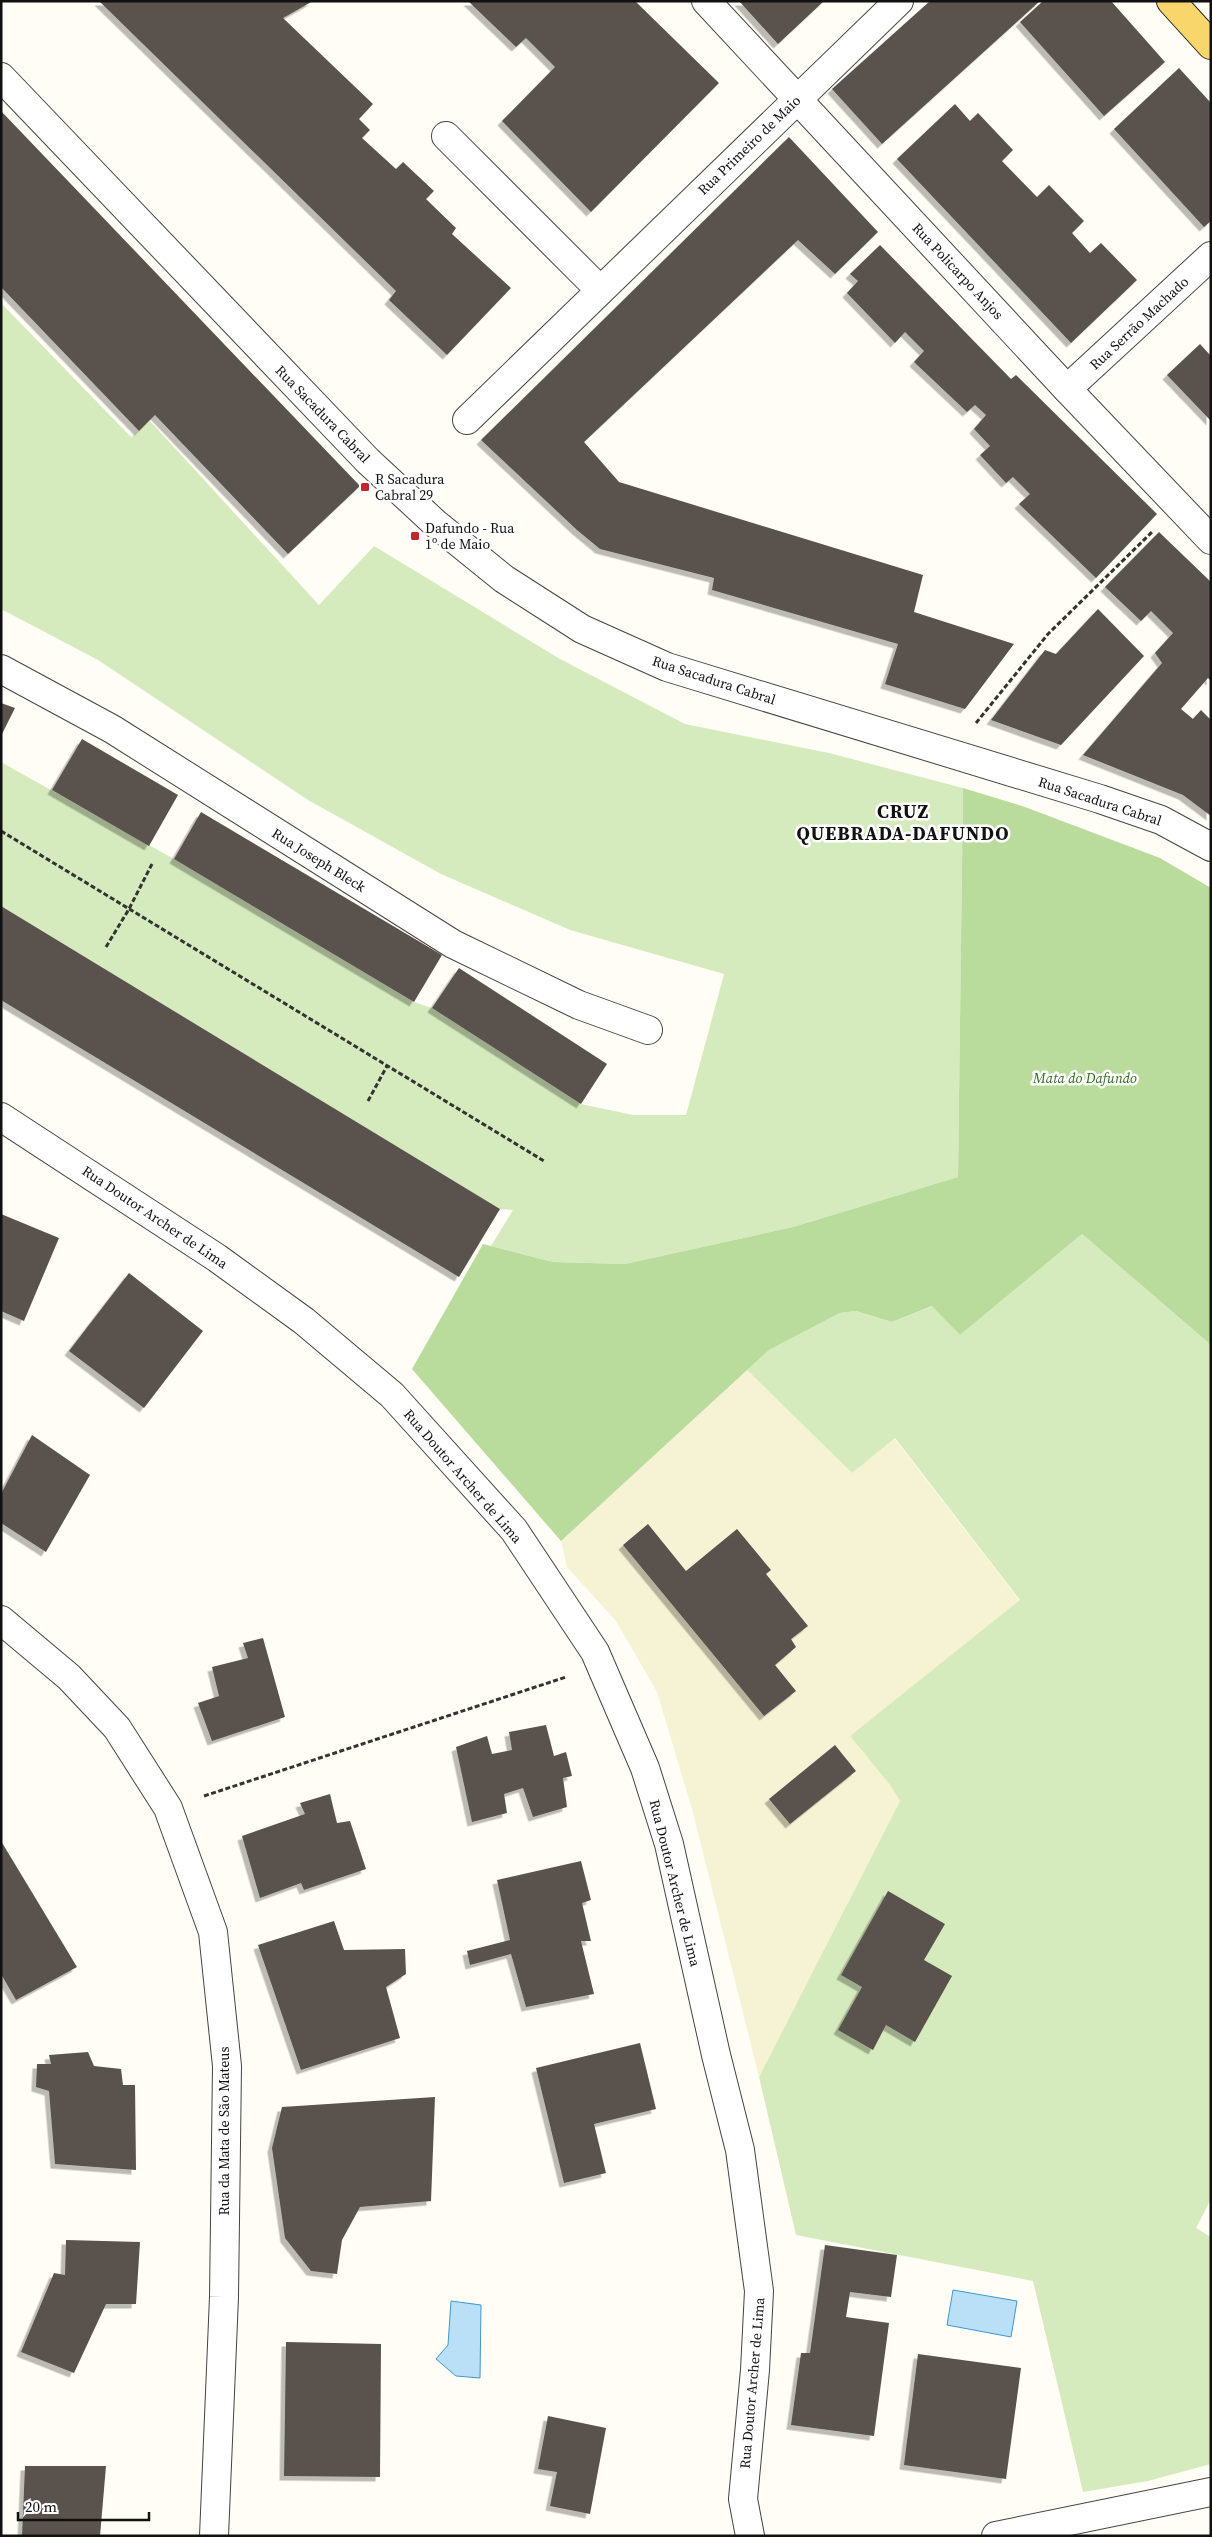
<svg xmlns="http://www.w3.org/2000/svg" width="1212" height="2537" font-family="'Source Serif 4',serif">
  <defs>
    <filter id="shadow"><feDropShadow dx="-4.5" dy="4.5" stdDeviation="0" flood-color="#0004"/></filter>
  </defs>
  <rect width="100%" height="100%" fill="#fffdf5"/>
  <path fill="#f6f3d4" d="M747,1370L852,1473L894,1438L1020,1601L850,1736L890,1785L900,1801L759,2077L692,1809L657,1692L616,1621L567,1567L561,1541Z"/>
  <g fill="#d5ebbd">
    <path d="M1,303L131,437L150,421L319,605L374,546L560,659L685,724L829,753L963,788L958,1177L793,1227L625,1264L553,1262L491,1246L513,1210L500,1209L1,906V762L174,859L414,1002L432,1008L581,1104L633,1115H686L724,974L570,930L441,874L308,800L98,660L1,609Z"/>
    <path d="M1082,1234L1211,1345V2199L1196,2228L1211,2237V2464L1148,2481L1083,2492L1033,2281L796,2235L759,2077L900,1801L890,1785L850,1736L1020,1600L895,1438L852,1473L747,1370L769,1350L840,1313L856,1311L892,1322L933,1306L960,1335Z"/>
  </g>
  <path fill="#b9dc9c" d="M963,788L1025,807L1160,858L1211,888V1345L1082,1234L960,1335L932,1306L892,1322L856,1311L840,1313L769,1350L561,1541L412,1369L483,1244L553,1262L625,1264L793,1227L958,1177Z"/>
  <g fill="#b9e0f7" stroke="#3f96cf">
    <path d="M953,2290L1017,2301L1011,2337L947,2325Z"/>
    <path d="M451,2301L481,2305L480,2378L456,2376L436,2359L448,2345Z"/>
  </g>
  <g fill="#5a524d" filter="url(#shadow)">
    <path d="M99,1H313L283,18L373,104L359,119L370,130L362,138L396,169L403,162L434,191L426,199L456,228L452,234L511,288L447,355L389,300L396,291Z"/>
    <path d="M468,1H635L719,83L591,212L502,121L555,67L526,38L516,47Z"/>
    <path d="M739,1H824L778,44Z"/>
    <path d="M930,1H1040L882,144L832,89Z"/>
    <path d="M1043,1H1111L1165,62L1104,116L1020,22Z"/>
    <path d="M1179,68L1211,103V221L1204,227L1114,129Z"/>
    <path d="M955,104L970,121L978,113L1013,150L1002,161L1037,197L1049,185L1084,221L1072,233L1090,253L1101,243L1137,280L1071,343L897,159Z"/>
    <path d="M1,111L360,486L288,554L155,415L139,431L1,287Z"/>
    <path d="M789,137L878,232L835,274L798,240L584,442L619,482L923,575L914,612L1014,644L965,709L885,684L898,644L712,590L714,578L600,549L577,530L481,440Z"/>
    <path d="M880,245L1011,379L1016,375L1157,514L1096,578L1019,504L1030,494L1013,477L1006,483L980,455L990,446L974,429L986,415L975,405L967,412L914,362L924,351L905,332L895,343L847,293L858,281L850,274Z"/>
    <path d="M1200,344L1211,356V421L1167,375Z"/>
    <path d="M1159,532L1211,582V681L1208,678L1181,709L1193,719L1201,710L1211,720V816L1183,795L1083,755L1162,663L1155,653L1173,633L1151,611L1141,621L1105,587Z"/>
    <path d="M1098,609L1144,656L1061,745L991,720L1045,650L1056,654Z"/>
    <path d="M1,703L15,708L1,736Z"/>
    <path d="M82,739L178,795L149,846L52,790Z"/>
    <path d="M201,812L442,955L414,1002L174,859Z"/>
    <path d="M1,906L500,1209L459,1277L1,1000Z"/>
    <path d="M459,968L607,1064L581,1104L432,1008Z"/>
    <path d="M1,1214L59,1238L24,1321L1,1311Z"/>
    <path d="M129,1273L203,1331L144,1408L69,1351Z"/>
    <path d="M32,1435L90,1475L46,1552L1,1523V1494Z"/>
    <path d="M648,1524L686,1571L737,1529L771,1570L766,1574L808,1626L791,1639L796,1647L775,1665L796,1691L764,1716L623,1545Z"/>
    <path d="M263,1638L285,1717L212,1741L198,1703L219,1696L212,1667L248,1658L243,1643Z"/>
    <path d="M546,1725L554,1756L566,1752L572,1776L563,1778L567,1807L533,1817L523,1788L504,1794L507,1813L472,1822L456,1747L487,1736L492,1754L512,1750L509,1732Z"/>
    <path d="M835,1745L856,1771L790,1824L769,1799Z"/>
    <path d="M330,1794L337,1823L350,1821L366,1869L304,1890L301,1883L260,1898L242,1836L305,1814L300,1803Z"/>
    <path d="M1,1841L77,1967L16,2000L1,1974Z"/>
    <path d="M581,1861L591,1900L582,1903L591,1941H581L594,1994L526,2007L511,1954L470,1965L467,1951L510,1940L497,1880Z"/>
    <path d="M888,1891L945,1924L924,1960L952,1976L915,2042L886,2025L873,2050L838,2030L862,1987L841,1975Z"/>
    <path d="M334,1921L344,1950L405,1949L406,1974L386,1987L400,2038L301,2070L258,1945Z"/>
    <path d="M640,2043L656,2109L594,2124L606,2173L564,2183L536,2068Z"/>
    <path d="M88,2052L94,2066L121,2069L123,2085H135L136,2170L55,2164L49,2091L36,2087L37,2064H51L49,2055Z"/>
    <path d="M435,2097L431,2201L360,2207L342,2240L337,2274L311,2271L285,2238L272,2148L282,2107Z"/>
    <path d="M66,2240L140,2242L136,2304H106L74,2373L21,2352L54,2273L65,2275Z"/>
    <path d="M825,2245L897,2255L891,2297L850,2292L846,2317L889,2323L874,2436L791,2425L801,2353H810Z"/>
    <path d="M286,2342L381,2344L380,2477L284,2476Z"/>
    <path d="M918,2354L1021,2368L1006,2479L904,2465Z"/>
    <path d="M548,2416L606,2428L590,2514L550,2506L557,2472L538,2469Z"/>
    <path d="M25,2466H106L100,2536H22Z"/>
  </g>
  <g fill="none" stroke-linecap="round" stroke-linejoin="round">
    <defs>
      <g id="minor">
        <path d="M706,1L1067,389L1211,540"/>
        <path d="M446,136L599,289"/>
        <path d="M1067,389L1211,256"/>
        <path d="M467,420L899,1"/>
        <path d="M1,669L112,729L453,944L579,1005L648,1030"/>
        <path d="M1,1117L217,1258L304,1321L392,1395L514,1530L595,1652L645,1768L669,1844L716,2055L740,2150L759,2291L755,2370L743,2499L750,2536"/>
        <path d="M1,1620L69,1677L117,1728L168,1808L213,1932L227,2066L224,2297L214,2536"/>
        <path d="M996,2536L1211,2492"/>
      </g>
      <path id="tertiary" d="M1,77L368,461L436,524L504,579L582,629L667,667L1100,799L1161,820L1211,847"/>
      <path id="primary" d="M1171,1L1211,45"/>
    </defs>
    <use href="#minor" stroke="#444" stroke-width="30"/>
    <use href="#tertiary" stroke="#444" stroke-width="30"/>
    <use href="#primary" stroke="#222" stroke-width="30"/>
    <g stroke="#333" stroke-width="3" stroke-dasharray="5 2.5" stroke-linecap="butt">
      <path d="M976,723L1048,634L1153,531"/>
      <path d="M1,831L544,1161"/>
      <path d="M106,947L129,909L153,862"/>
      <path d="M368,1101L387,1066"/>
      <path d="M204,1796L566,1677"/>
    </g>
    <use href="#minor" stroke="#fff" stroke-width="28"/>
    <use href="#tertiary" stroke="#fff" stroke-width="28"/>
    <use href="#primary" stroke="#f9d66b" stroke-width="28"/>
  </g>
  <g fill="#c4262e" stroke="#fff" stroke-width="2">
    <rect x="360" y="482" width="10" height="10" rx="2.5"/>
    <rect x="410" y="531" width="10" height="10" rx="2.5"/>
  </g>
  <g text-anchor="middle" stroke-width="5" stroke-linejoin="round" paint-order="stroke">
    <g font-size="14" fill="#111" stroke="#fff">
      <text transform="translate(749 145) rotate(-44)" y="5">Rua Primeiro de Maio</text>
      <text transform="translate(958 271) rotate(47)" y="5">Rua Policarpo Anjos</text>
      <text transform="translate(1139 323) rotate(-43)" y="5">Rua Serrão Machado</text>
      <text transform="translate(323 414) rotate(46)" y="5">Rua Sacadura Cabral</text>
      <text transform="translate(714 680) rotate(18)" y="5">Rua Sacadura Cabral</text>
      <text transform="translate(1100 801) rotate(18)" y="5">Rua Sacadura Cabral</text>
      <text transform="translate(319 860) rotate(32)" y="5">Rua Joseph Bleck</text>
      <text transform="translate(155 1217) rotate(34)" y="5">Rua Doutor Archer de Lima</text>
      <text transform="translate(463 1476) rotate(49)" y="5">Rua Doutor Archer de Lima</text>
      <text transform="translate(675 1883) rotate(76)" y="5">Rua Doutor Archer de Lima</text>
      <text transform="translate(224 2131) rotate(-90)" y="5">Rua da Mata de São Mateus</text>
      <text transform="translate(752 2383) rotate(-85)" y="5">Rua Doutor Archer de Lima</text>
    </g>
    <g font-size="14" fill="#111" stroke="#fff" text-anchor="start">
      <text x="375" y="484">R Sacadura<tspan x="375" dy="16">Cabral 29</tspan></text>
      <text x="425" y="533">Dafundo - Rua<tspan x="425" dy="16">1º de Maio</tspan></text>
    </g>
    <g font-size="14" font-style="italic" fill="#2f6b1f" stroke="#fff">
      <text x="1085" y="1083">Mata do Dafundo</text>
    </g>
    <g font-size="19" font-weight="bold" letter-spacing="1" fill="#111" stroke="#fff">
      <text x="903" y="818">CRUZ<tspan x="903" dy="22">QUEBRADA-DAFUNDO</tspan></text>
    </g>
  </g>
  <rect width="1212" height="2537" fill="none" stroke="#111111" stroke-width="5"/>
  <path d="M18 2512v8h131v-8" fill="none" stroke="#111111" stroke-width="2.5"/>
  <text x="25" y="2512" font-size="15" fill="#111111" stroke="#ffffff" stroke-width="4" paint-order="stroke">20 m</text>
</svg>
